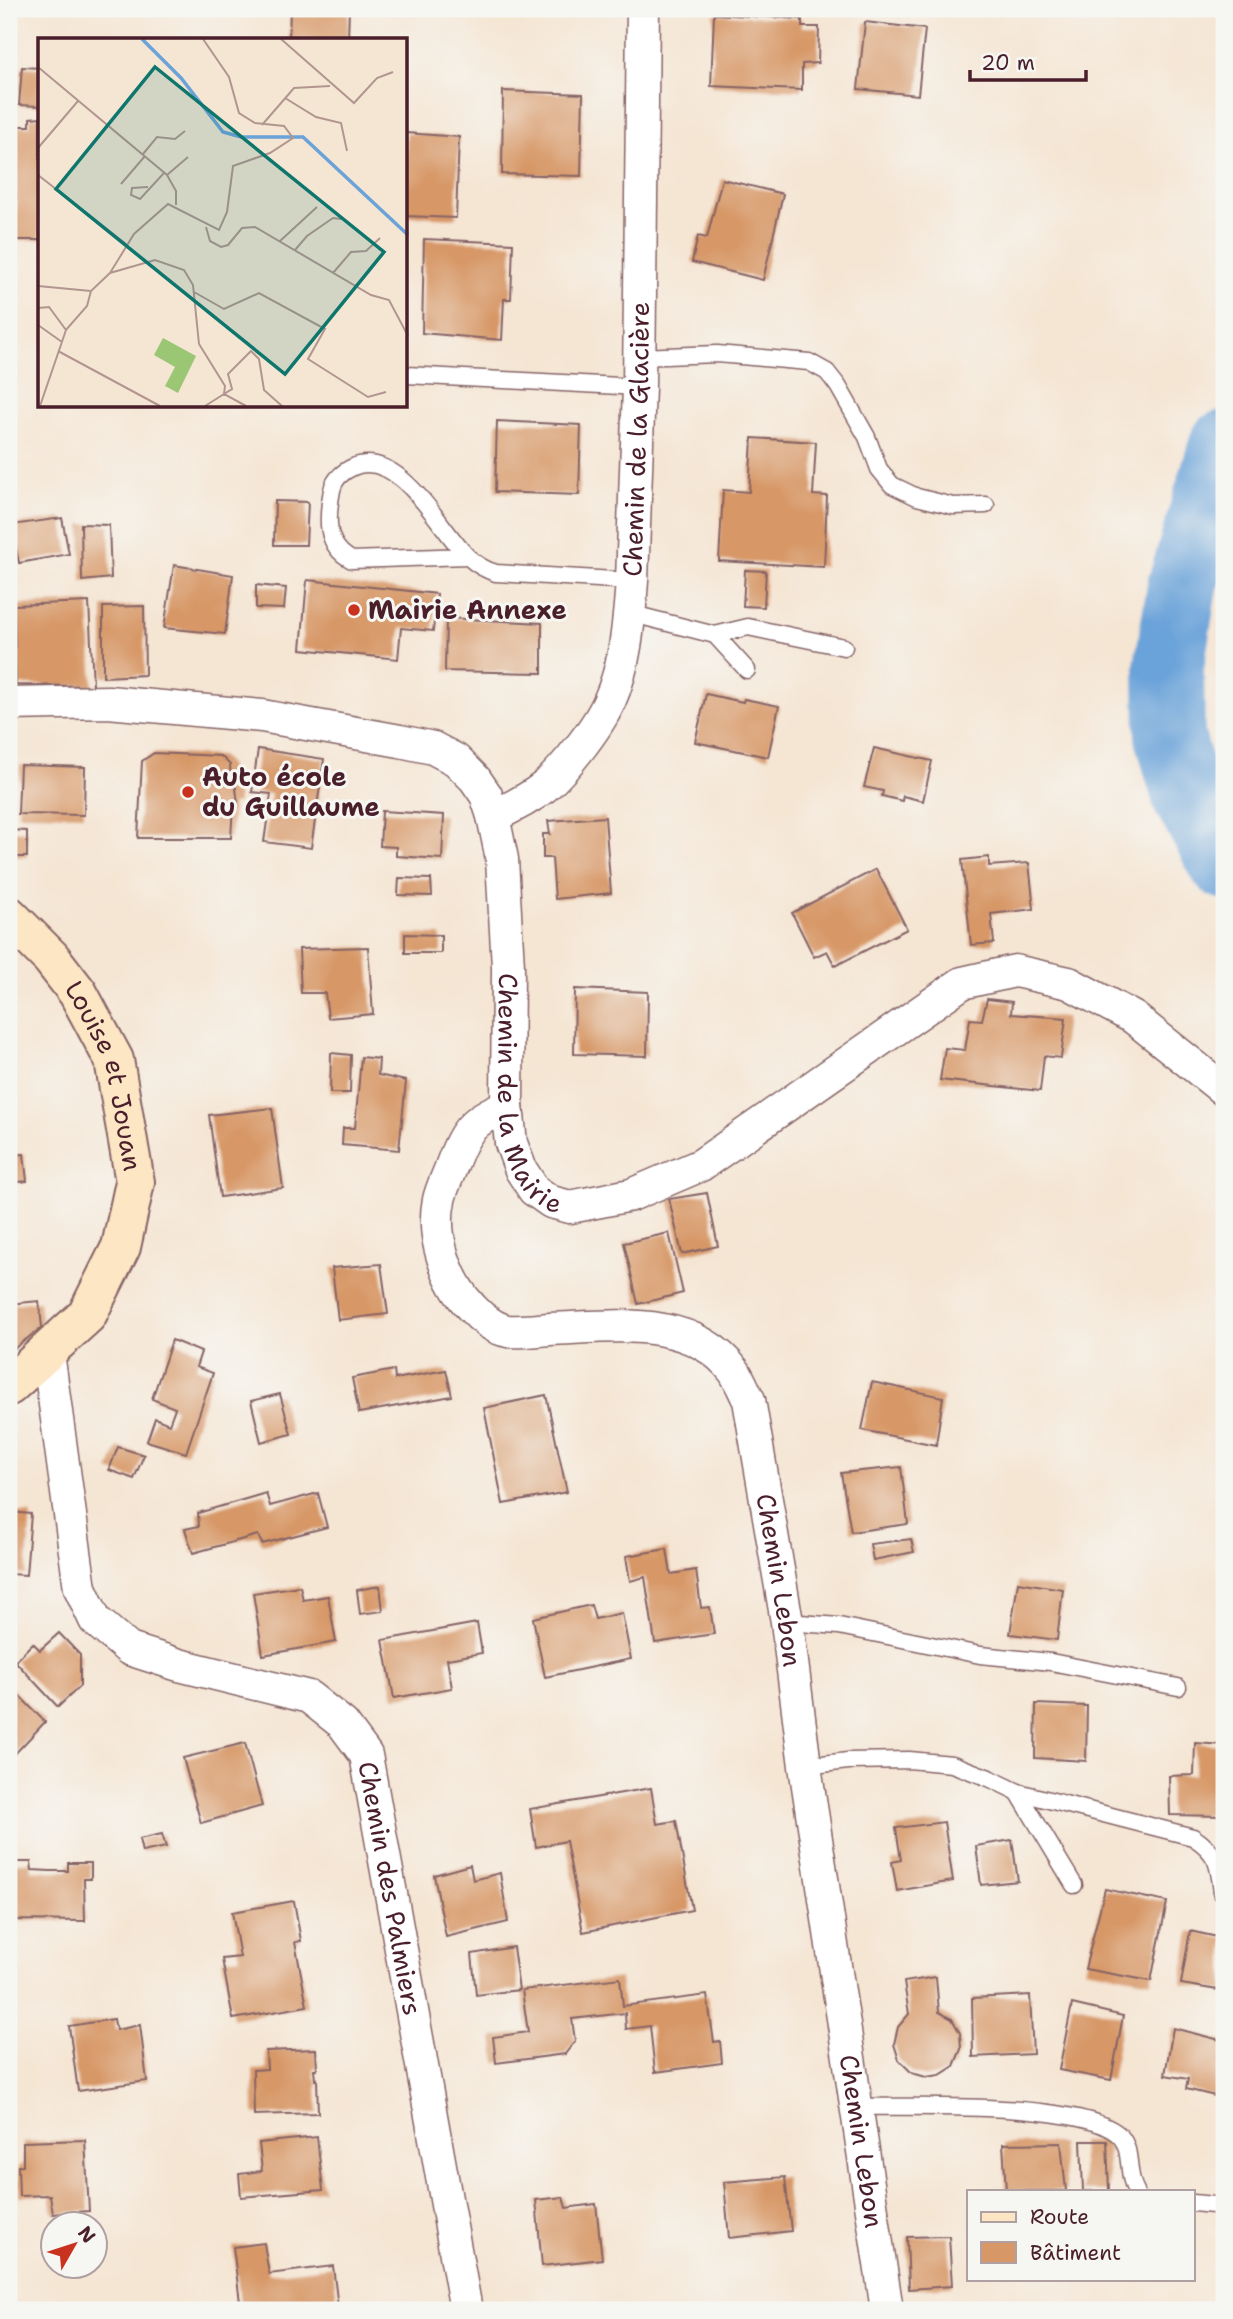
<svg xmlns="http://www.w3.org/2000/svg" width="1233" height="2319" font-family="'Shantell Sans',sans-serif">
  <rect width="100%" height="100%" fill="#f6f6f2"/>
  <filter id="ink" filterUnits="userSpaceOnUse"><feTurbulence type="fractalNoise" baseFrequency=".0143" numOctaves="2"/><feDisplacementMap in="SourceGraphic" scale="14" xChannelSelector="R" yChannelSelector="G"/><feConvolveMatrix kernelMatrix="1 2 1 2 8 2 1 2 1" color-interpolation-filters="sRGB"/></filter>
  <filter id="wash" filterUnits="userSpaceOnUse"><feTurbulence type="fractalNoise" baseFrequency=".00686" numOctaves="4" result="noise"/><feDisplacementMap in="SourceGraphic" scale="28" xChannelSelector="R" yChannelSelector="G"/><feGaussianBlur stdDeviation="1.57" result="paint"/><feColorMatrix in="noise" values="0 0 0 0 0 0 0 0 0 0 0 0 0 0 0 0 0 1.4 0 .05"/><feComposite in="paint" operator="in"/></filter>
  <g filter="url(#wash)">
    <rect width="100%" height="100%" fill="#f5e5d3"/>
    <g fill="none" stroke-linecap="round" stroke-linejoin="round">
      <path stroke="#6ba3d9" stroke-width="70" d="M1224,445L1182,587L1169,667L1170,736L1187,797L1224,864"/>
    </g>
    <g id="blocks">
      <g fill="#d79766">
        <path d="M290,9H349L348,40H289Z"/>
        <path d="M714,14L802,19V27H819L818,63L802,64V90L711,86Z"/>
        <path d="M865,22L925,29L918,95L858,89Z"/>
        <path d="M22,67L40,68V106L19,105Z"/>
        <path d="M503,91L583,94L581,176L502,174Z"/>
        <path d="M40,117V240H16V191L10,183V126H30V118Z"/>
        <path d="M406,133L459,137L456,218L406,216Z"/>
        <path d="M722,179L783,194L763,280L692,262L698,236L707,238Z"/>
        <path d="M424,239L513,243L511,299H504L502,340L422,333Z"/>
        <path d="M497,421L581,425L579,495L495,492Z"/>
        <path d="M752,438L816,442L813,495L827,496L824,567L719,561L723,490L749,492Z"/>
        <path d="M275,501L308,502L306,545H274Z"/>
        <path d="M62,518L69,554L19,563L11,525Z"/>
        <path d="M81,524L109,525L111,578L82,581Z"/>
        <path d="M174,565L233,575L225,634L164,628Z"/>
        <path d="M745,570L766,571L764,607L743,606Z"/>
        <path d="M307,580L437,594L433,631L401,628L398,659L301,649Z"/>
        <path d="M256,585L286,588L284,609L256,608Z"/>
        <path d="M89,602L93,686L16,685L14,605Z"/>
        <path d="M144,606L145,675L103,677V607Z"/>
        <path d="M446,618L542,623V673L445,671Z"/>
        <path d="M706,694L743,702L744,699L779,706L768,757L695,742Z"/>
        <path d="M874,748L932,761L923,801L903,796L902,801L882,796L883,791L864,787Z"/>
        <path d="M258,749L324,759L311,848L264,842L271,794L252,792Z"/>
        <path d="M154,753L221,756L230,765L231,781H235L238,803L233,804L231,838H138L142,761Z"/>
        <path d="M20,765L85,767L84,815L18,814Z"/>
        <path d="M382,811L444,815L442,859L396,856V847L380,846Z"/>
        <path d="M605,817L611,893L555,899L552,858H543V834H550L548,821Z"/>
        <path d="M9,830L27,831V857H9Z"/>
        <path d="M989,857V866L1029,863L1034,909L991,914L994,943L971,945L962,860Z"/>
        <path d="M876,869L907,929L835,966L827,951L814,957L792,913Z"/>
        <path d="M399,878L431,879L432,896L398,895Z"/>
        <path d="M405,934L441,935V953H405Z"/>
        <path d="M368,947L373,1014L328,1018L325,993H301L299,949Z"/>
        <path d="M575,989L648,992L647,1056L574,1054Z"/>
        <path d="M987,999L1012,1002L1011,1014L1066,1018L1061,1058L1044,1056L1040,1091L940,1080L945,1048L965,1050L970,1019L982,1020Z"/>
        <path d="M331,1053L351,1055L350,1093H330Z"/>
        <path d="M361,1057L379,1059L378,1075L406,1081L399,1150L342,1145L343,1128H355Z"/>
        <path d="M272,1108L283,1188L220,1197L209,1115Z"/>
        <path d="M24,1154L27,1181L9,1183V1155Z"/>
        <path d="M707,1193L718,1246L682,1254L669,1199Z"/>
        <path d="M669,1233L683,1293L638,1304L624,1243Z"/>
        <path d="M381,1264L388,1314L338,1320L332,1268Z"/>
        <path d="M39,1301L42,1327L11,1351L9,1304Z"/>
        <path d="M172,1340L201,1352L196,1367L213,1373L186,1453L147,1441L155,1418L169,1424L175,1408L152,1399Z"/>
        <path d="M394,1370L395,1379L446,1370L452,1396L359,1413L352,1378Z"/>
        <path d="M872,1382L943,1397L936,1445L862,1430Z"/>
        <path d="M280,1394L291,1434L261,1442L251,1401Z"/>
        <path d="M546,1395L567,1492L503,1504L484,1408Z"/>
        <path d="M118,1447L144,1455L134,1479L109,1470Z"/>
        <path d="M901,1467L908,1524L851,1532L841,1473Z"/>
        <path d="M266,1493L270,1506L318,1493L327,1527L262,1544L258,1535L193,1553L185,1529L199,1526L198,1513Z"/>
        <path d="M9,1512L31,1514L26,1575L9,1574Z"/>
        <path d="M911,1539L914,1552L873,1560L870,1544Z"/>
        <path d="M667,1549L671,1574L696,1570L701,1608L710,1607L714,1634L655,1643L645,1577L630,1581L626,1556Z"/>
        <path d="M1018,1582L1063,1589L1057,1640L1010,1634Z"/>
        <path d="M300,1586L303,1600L328,1596L336,1642L263,1655L253,1593Z"/>
        <path d="M380,1586L383,1611L360,1614L357,1590Z"/>
        <path d="M591,1605L595,1619L622,1613L631,1659L545,1677L533,1618Z"/>
        <path d="M477,1623L482,1653L447,1659L452,1688L394,1698L383,1640Z"/>
        <path d="M59,1633L80,1655V1686L58,1707L15,1661L33,1643L40,1650Z"/>
        <path d="M11,1687L45,1722L9,1760V1689Z"/>
        <path d="M1036,1704L1087,1706L1086,1761L1035,1758Z"/>
        <path d="M245,1743L262,1806L201,1823L183,1758Z"/>
        <path d="M1195,1743L1224,1745V1816L1170,1815L1169,1776L1194,1775Z"/>
        <path d="M651,1788L657,1824L676,1821L692,1910L583,1932L566,1841L536,1847L530,1809Z"/>
        <path d="M944,1822L953,1881L897,1891L892,1862L901,1860L896,1828Z"/>
        <path d="M162,1834L166,1847L142,1852L139,1839Z"/>
        <path d="M1012,1840L1018,1881L981,1885L976,1846Z"/>
        <path d="M9,1862H31L32,1870L50,1871H68V1863H91V1879H84L85,1921L14,1920L15,1879H9Z"/>
        <path d="M470,1865L473,1880L500,1873L508,1922L446,1937L434,1875Z"/>
        <path d="M1105,1889L1167,1902L1151,1981L1085,1969Z"/>
        <path d="M294,1901L301,1941L295,1942L307,2006L233,2019L222,1959L240,1957L232,1912Z"/>
        <path d="M1190,1931L1222,1938L1224,1933V1991L1181,1984Z"/>
        <path d="M513,1947L519,1990L476,1995L472,1954Z"/>
        <path d="M936,1977L939,2012L952,2019L960,2033L961,2049L954,2066L940,2075L926,2077L912,2073L899,2060L894,2044L898,2027L909,2014L904,1982Z"/>
        <path d="M620,1978L623,2006L707,1995L714,2042L720,2041L722,2063L655,2072L650,2026L626,2029L625,2013L572,2019L575,2041L565,2054L496,2063L493,2037L528,2032L522,1990Z"/>
        <path d="M1030,1995L1033,2054L973,2057L972,1998Z"/>
        <path d="M1072,2004L1123,2016L1111,2080L1059,2070Z"/>
        <path d="M114,2019L116,2030L140,2025L147,2081L78,2091L69,2026Z"/>
        <path d="M1173,2028L1224,2041V2087H1221L1219,2097L1186,2089L1188,2079L1165,2075Z"/>
        <path d="M316,2049L317,2069H314L315,2080L317,2079L318,2113L254,2115L253,2070L267,2069L266,2051Z"/>
        <path d="M317,2137L323,2190L241,2197L239,2174L262,2171L259,2143Z"/>
        <path d="M85,2140L89,2211L53,2214L50,2195L19,2196L18,2166L23,2165V2142Z"/>
        <path d="M1081,2141H1107L1109,2191H1083Z"/>
        <path d="M1061,2143L1066,2191H1006L1003,2144Z"/>
        <path d="M785,2177L791,2231L729,2238L724,2182Z"/>
        <path d="M563,2197L566,2208L596,2204L602,2259L542,2266L536,2200Z"/>
        <path d="M949,2236L952,2286L909,2289L907,2237Z"/>
        <path d="M264,2243L269,2274L333,2266L338,2308L315,2310H241L233,2247Z"/>
      </g>
    </g>
  </g>
  <g filter="url(#ink)">
    <use href="#blocks" fill-opacity="0" stroke="#866466" stroke-width="2"/>
    <g fill="none" stroke-linecap="round" stroke-linejoin="round">
      <defs>
        <g id="service">
          <path d="M639,357L717,354L809,362L827,372L838,386L867,437L879,469L892,485L917,497L953,506L986,505"/>
          <path d="M406,375L639,387"/>
          <path d="M467,556L352,560C324,546 327,517 332,490C334,479 344,471 353,467C400,447 441,532 468,557C477,565 485,570 496,573L632,581"/>
          <path d="M629,613L715,635L748,627L844,647"/>
          <path d="M715,635L747,670"/>
          <path d="M787,1622L839,1626L980,1655L1051,1662L1178,1687"/>
          <path d="M805,1766L848,1761L909,1760L952,1764L989,1778L1018,1792L1193,1837C1218,1853 1219,1865 1222,1893"/>
          <path d="M1018,1792L1074,1885"/>
          <path d="M856,2107C908,2107 1087,2101 1120,2136C1133,2150 1126,2175 1136,2191"/>
          <path d="M1193,2203L1224,2206"/>
        </g>
        <g id="minor">
          <path id="s1" d="M9,704L108,702L262,716L400,741L433,748L456,760L475,779L486,795L493,816L502,859L508,967L507,1106L511,1143L521,1170L534,1190L551,1202L570,1207L631,1195L701,1165L962,983L1015,971L1069,983L1134,1018L1224,1090"/>
          <path id="s2" d="M493,816C511,808 529,799 544,787C565,769 598,727 609,702C626,665 629,620 632,581L639,387L643,9"/>
          <path id="s3" d="M507,1106C470,1120 463,1134 450,1170C446,1180 441,1190 439,1200C431,1237 447,1282 472,1308C481,1318 495,1329 508,1331C521,1332 537,1330 550,1329C613,1327 691,1314 734,1371C740,1380 744,1391 749,1400L787,1622L805,1766L887,2310"/>
          <path id="s4" d="M48,1353L80,1588L95,1620L129,1649L179,1665L309,1697L343,1724L366,1755L466,2310"/>
        </g>
        <g id="secondary">
          <path id="s5" d="M9,916L51,958L78,993L114,1060L135,1182L121,1247L87,1315L9,1386"/>
        </g>
      </defs>
      <use href="#service" stroke="#866466" stroke-width="19"/>
      <use href="#minor" stroke="#866466" stroke-width="35"/>
      <use href="#secondary" stroke="#866466" stroke-width="42"/>
      <use href="#service" stroke="#fff" stroke-width="16"/>
      <use href="#minor" stroke="#fff" stroke-width="32"/>
      <use href="#secondary" stroke="#fce6c4" stroke-width="38"/>
    </g>
  </g>
  <g fill="#c8321e" stroke="#f6f6f2" stroke-width="2.5">
    <circle cx="354" cy="610" r="7"/>
    <circle cx="188" cy="792" r="7"/>
  </g>
  <g text-anchor="middle" stroke-width="6" stroke-linejoin="round" paint-order="stroke">
    <g font-size="26" fill="#4a1f2b" stroke="#f6f6f2">
      <text dy="9" stroke="none"><textPath href="#s2" startOffset="432">Chemin de la Glacière</textPath></text>
      <text dy="9" stroke="none"><textPath href="#s5" startOffset="192">Louise et Jouan</textPath></text>
      <text dy="9" stroke="none"><textPath href="#s1" startOffset="807">Chemin de la Mairie</textPath></text>
      <text dy="9" stroke="none"><textPath href="#s3" startOffset="737">Chemin Lebon</textPath></text>
      <text dy="9" stroke="none"><textPath href="#s4" startOffset="721">Chemin des Palmiers</textPath></text>
      <text dy="9" stroke="none"><textPath href="#s3" startOffset="1304">Chemin Lebon</textPath></text>
    </g>
    <g font-size="26" font-weight="bold" fill="#4a1f2b" stroke="#f6f6f2" text-anchor="start">
      <text x="368" y="619">Mairie Annexe</text>
      <text x="202" y="786">Auto école<tspan x="202" dy="30">du Guillaume</tspan></text>
    </g>
  </g>
  <g transform="translate(38 38)">
    <rect width="369" height="369" fill="#f5e5d3"/>
    <path d="M125,300L158,318L140,355L127,348L137,329L116,317Z" fill="#9bc774"/>
    <path fill="none" stroke="#6ba3d9" stroke-width="3.5" d="M104,1L143,40L185,94L203,99H265L370,197"/>
    <path fill="none" stroke="#b19690" stroke-width="2" d="M243,1L316,65L339,40L355,34M0,29L129,137L138,153V167M247,60L278,79L303,85L309,113M224,87L256,50L292,48M0,110L40,63M105,116L119,99L137,101L147,93M0,137L88,206M129,137L150,119M83,146L107,118M110,149L94,150L93,157L102,161L126,135M168,189L172,203L183,209L190,207L204,190L217,189L333,257L351,262L370,298M242,203L279,169M257,212L269,198L295,180L303,181M72,235L96,196L130,166L181,192L189,174L195,128L232,115L255,100L246,88L217,85L201,75L191,39L165,1M295,235L313,214L328,213L342,200M0,248L53,253M156,254L186,271L221,255L287,291L270,321L330,359L348,354M0,270L11,269L28,292L49,268L53,253L72,235L117,222L146,232L155,247L161,306L187,348L186,356L167,368M0,287L24,304M20,313L122,368M2,368L28,292M208,368L186,356L194,351L190,336L213,313L221,321L226,352L244,368"/>
    <path fill="#0f766e" fill-opacity="0.15" stroke="#0f766e" stroke-width="3.5" d="M117,29L346,214L247,336L18,151Z"/>
    <rect width="369" height="369" fill="none" stroke="#4a1f2b" stroke-width="3.5"/>
  </g>
  <rect width="1233" height="2319" fill="none" stroke="#f6f6f2" stroke-width="35"/>
  <rect x="967" y="2190" width="228" height="91" fill="#f6f6f2" stroke="#b1a0a2" stroke-width="2"/>
  <rect x="981" y="2212" width="35" height="10" fill="#fce6c4" stroke="#b1a0a2" stroke-width="2"/>
  <text x="1030" y="2224" font-size="21" fill="#4a1f2b">Route</text>
  <rect x="981" y="2242" width="35" height="21" fill="#d79766" stroke="#b1a0a2" stroke-width="2"/>
  <text x="1030" y="2260" font-size="21" fill="#4a1f2b">Bâtiment</text>
  <g transform="translate(74 2245) rotate(51)"><circle r="33" fill="#f6f6f2" stroke="#b1a0a2" stroke-width="2"/>
  <path d="M0-5L12 26L0 18L-12 26Z" fill="#c8321e"/>
  <text y="-10" font-size="19" font-weight="bold" text-anchor="middle" fill="#4a1f2b">N</text>
  </g>
  <path d="M970 70v10h116v-10" fill="none" stroke="#4a1f2b" stroke-width="3.5"/>
  <text x="981" y="70" font-size="21" fill="#4a1f2b" stroke="#f6f6f2" stroke-width="5" paint-order="stroke">20 m</text>
</svg>
